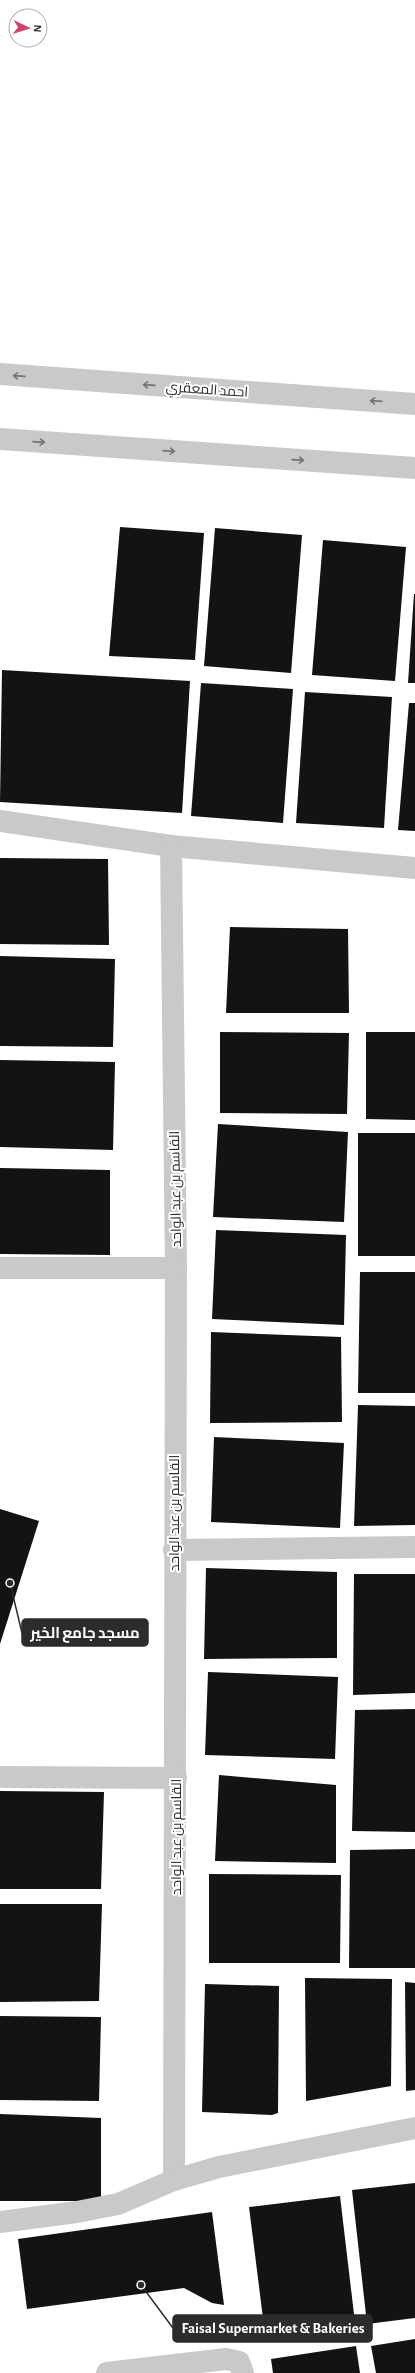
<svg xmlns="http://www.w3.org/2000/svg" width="415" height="2373" font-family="'Alegreya Sans',Cairo,sans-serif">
  <rect width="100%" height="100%" fill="#fff"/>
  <g fill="#131313">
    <path d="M120,527L204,533L195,660L109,656Z"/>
    <path d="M215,528L302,535L291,673L204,666Z"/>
    <path d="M323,540L406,547L395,681L312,675Z"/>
    <path d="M414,594H415V683H408Z"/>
    <path d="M2,670L190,681L182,813L0,802Z"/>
    <path d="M201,683L293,689L283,823L191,816Z"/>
    <path d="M305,692L392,697L384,828L296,823Z"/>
    <path d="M409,703H415V831L398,830Z"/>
    <path d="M0,858L108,859L109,945L0,944Z"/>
    <path d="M230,927L348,929L349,1013H226Z"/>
    <path d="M0,956L115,959L113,1047L0,1046Z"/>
    <path d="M220,1032L349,1033L347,1114L220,1113Z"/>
    <path d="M366,1032H415V1120L366,1119Z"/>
    <path d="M0,1060L115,1062L113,1150L0,1147Z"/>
    <path d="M218,1124L348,1132L344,1222L213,1217Z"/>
    <rect x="358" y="1133" width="57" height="123"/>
    <path d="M0,1168L110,1170V1255L0,1254Z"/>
    <path d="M216,1230L346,1235L344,1325L212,1319Z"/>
    <path d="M360,1272H415V1393H358Z"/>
    <path d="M211,1332L341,1337L342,1422L210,1423Z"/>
    <path d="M358,1405L415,1406V1525L354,1526Z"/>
    <path d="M214,1437L344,1443L340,1528L211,1522Z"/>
    <path d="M0,1509L39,1521L0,1644Z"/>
    <path d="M206,1568L337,1572V1658L204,1659Z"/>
    <path d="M354,1574H415V1693L353,1695Z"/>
    <path d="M208,1672L338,1677L335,1759L205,1755Z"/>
    <path d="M415,1709V1832L352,1831L355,1710Z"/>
    <path d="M219,1775L336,1785V1863L215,1861Z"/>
    <path d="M0,1791L104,1792L101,1889H0Z"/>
    <path d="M415,1849V1968H349L350,1850Z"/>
    <path d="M209,1874L341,1875L340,1963H209Z"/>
    <path d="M0,1904H102L99,2001L0,2002Z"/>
    <path d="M305,1978L392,1979L391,2086L306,2101Z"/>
    <path d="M405,1982L415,1983V2090L406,2091Z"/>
    <path d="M205,1984L279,1986L278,2113L272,2115L202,2112Z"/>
    <path d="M0,2016L101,2017L99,2101L0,2100Z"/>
    <path d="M0,2114L101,2118V2201H0Z"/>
    <path d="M415,2183V2318L367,2324L352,2190Z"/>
    <path d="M340,2196L356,2331L266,2342L249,2207Z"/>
    <path d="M212,2212L224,2305L212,2303L184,2288L27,2309L18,2239Z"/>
    <path d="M415,2339V2373H376L371,2346Z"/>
    <path d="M356,2346L360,2373H273L271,2359Z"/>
  </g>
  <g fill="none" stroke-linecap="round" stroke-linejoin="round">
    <g stroke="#c9c9c9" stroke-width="22">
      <path d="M0,374L415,404"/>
      <path d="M0,439L415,468"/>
      <path d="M0,821L171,846L415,868"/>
      <path d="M171,846L176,1268L174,2180"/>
      <path d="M0,1268H176"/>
      <path d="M174,1550L415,1547"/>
      <path d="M0,1777L176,1778"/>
      <path d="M0,2222L77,2212L118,2204L174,2180L219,2167L415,2128"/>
      <path d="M107,2373L226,2359L239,2362L243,2373"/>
    </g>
  </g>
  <defs><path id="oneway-shaft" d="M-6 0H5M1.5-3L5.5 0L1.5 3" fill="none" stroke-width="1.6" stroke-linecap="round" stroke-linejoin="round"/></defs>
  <g stroke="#737373">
    <use href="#oneway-shaft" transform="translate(19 376) rotate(-176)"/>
    <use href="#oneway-shaft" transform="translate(149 385) rotate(-176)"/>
    <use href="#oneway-shaft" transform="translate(376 401) rotate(-176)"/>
    <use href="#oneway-shaft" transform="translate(39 442) rotate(4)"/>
    <use href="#oneway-shaft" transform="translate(169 451) rotate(4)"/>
    <use href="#oneway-shaft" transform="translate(298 460) rotate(4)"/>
  </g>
  <g text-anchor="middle" stroke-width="4" stroke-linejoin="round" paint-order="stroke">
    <g font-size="14" fill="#2c2c2c" stroke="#fff">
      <text transform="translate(207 389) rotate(4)" y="5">احمد المعقري</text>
      <text transform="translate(175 1189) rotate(-91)" y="5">القاسم بن عبد الواحد</text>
      <text transform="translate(174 1513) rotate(-90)" y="5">القاسم بن عبد الواحد</text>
      <text transform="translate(176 1837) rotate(-90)" y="5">القاسم بن عبد الواحد</text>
    </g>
  </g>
  <path fill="none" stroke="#2c2c2c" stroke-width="1.5" d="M10 1583L22 1633M141 2285L173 2328"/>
  <g fill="#2c2c2c" stroke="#fff" stroke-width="1.5">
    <circle cx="10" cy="1583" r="4"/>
    <circle cx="141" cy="2285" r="4"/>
  </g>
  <g fill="#2c2c2c" stroke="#2c2c2c" stroke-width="1.5">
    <rect x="22" y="1619" width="126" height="27" rx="4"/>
    <rect x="173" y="2315" width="199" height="27" rx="4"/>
  </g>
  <g font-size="15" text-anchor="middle" font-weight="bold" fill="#fff">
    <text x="85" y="1638">مسجد جامع الخير</text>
    <text x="273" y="2333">Faisal Supermarket &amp; Bakeries</text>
  </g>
  <g transform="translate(28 28) rotate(94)"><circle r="19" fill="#ffffff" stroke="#ababab"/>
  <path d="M0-3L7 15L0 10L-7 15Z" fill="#cf4369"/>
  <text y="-6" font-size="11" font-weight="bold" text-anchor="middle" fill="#2c2c2c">N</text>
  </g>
</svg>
